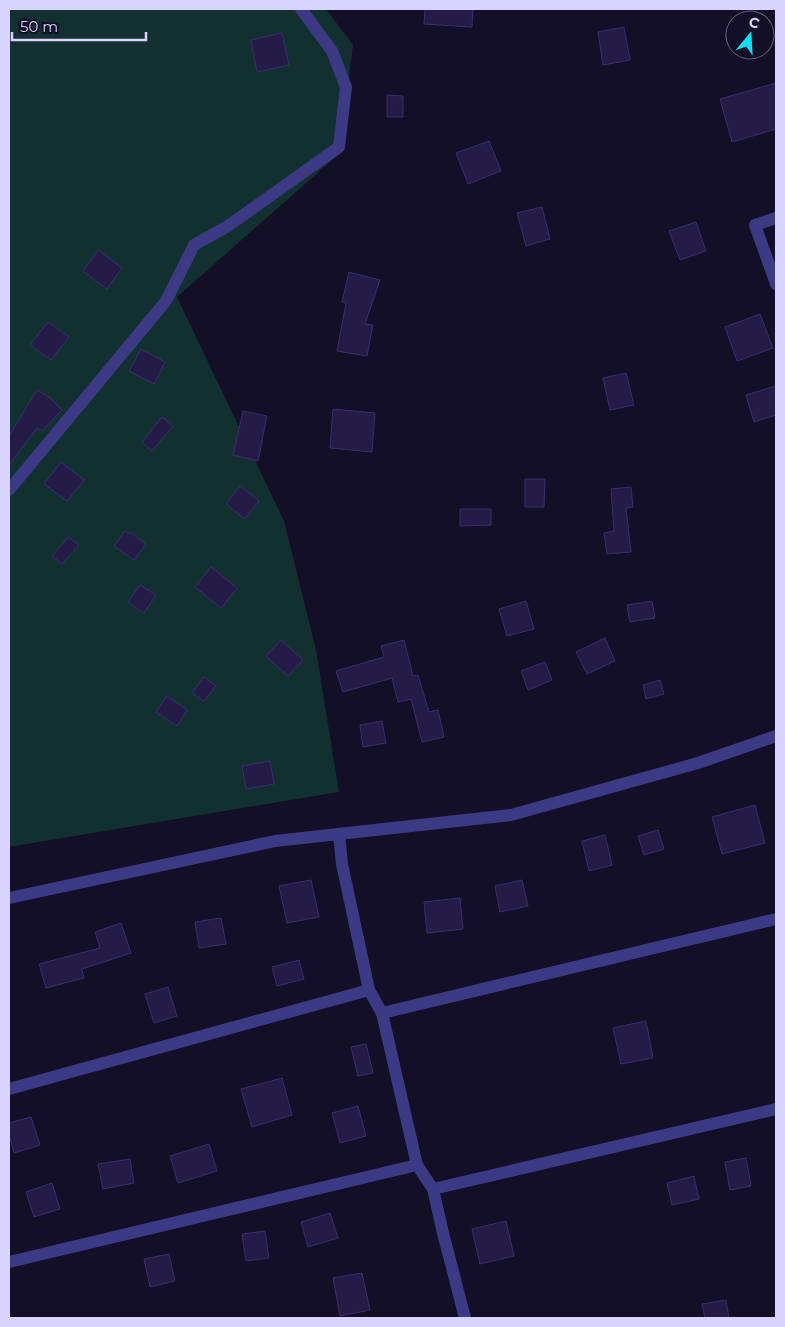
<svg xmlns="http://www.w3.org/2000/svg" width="785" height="1327" font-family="Montserrat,sans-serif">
  <rect width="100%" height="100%" fill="#130f26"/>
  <path fill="#12302f" d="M9,9H326L353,45L339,154L177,297L284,521L316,650L339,792L9,847Z"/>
  <g fill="#241b47" stroke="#3b2d73">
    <path d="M425,9H473L472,27L424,24Z"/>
    <path d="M624,27L630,60L603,65L598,32Z"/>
    <path d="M282,33L289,65L257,72L251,40Z"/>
    <path d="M776,83V129L732,142L720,99Z"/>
    <path d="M387,95L403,96V117H387Z"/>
    <path d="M489,141L501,171L468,184L456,153Z"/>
    <path d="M542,207L550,239L526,246L517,213Z"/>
    <path d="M696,222L706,251L680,260L669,231Z"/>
    <path d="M98,250L122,268L107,289L83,271Z"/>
    <path d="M349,272L380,280L365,324L373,325L367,356L337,351L346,303L342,302Z"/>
    <path d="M760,314L773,348L737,361L725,327Z"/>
    <path d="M48,322L69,337L51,360L30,345Z"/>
    <path d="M141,349L165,362L154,384L129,371Z"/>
    <path d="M626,373L634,405L610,410L603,378Z"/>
    <path d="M776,386V415L754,422L746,395Z"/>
    <path d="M37,390L50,398L62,410L42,431L37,428L9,465V436Z"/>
    <path d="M333,409L375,413L372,452L330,448Z"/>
    <path d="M243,411L267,416L258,461L233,455Z"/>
    <path d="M162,417L173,426L152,451L142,442Z"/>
    <path d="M61,462L84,480L67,501L44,484Z"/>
    <path d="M525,479H545L544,507H525Z"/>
    <path d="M240,486L259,501L245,519L226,504Z"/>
    <path d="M631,487L633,507L626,508L631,552L607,554L604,533L614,531L611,489Z"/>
    <path d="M460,509H491V525L460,526Z"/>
    <path d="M125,531L129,534L130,532L146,544L134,560L114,546Z"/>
    <path d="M68,537L79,545L62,564L52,556Z"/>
    <path d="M211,567L237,588L221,608L195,587Z"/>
    <path d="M140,585L156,595L144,613L128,602Z"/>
    <path d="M526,601L534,629L507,636L499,609Z"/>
    <path d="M652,601L655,618L630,622L627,605Z"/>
    <path d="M605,638L615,661L587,674L576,652Z"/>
    <path d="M281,640L303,660L288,676L266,656Z"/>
    <path d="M404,640L413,676L418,675L429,712L438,710L444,737L422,742L411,699L398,702L392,678L343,692L336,671L384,657L381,646Z"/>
    <path d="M545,662L552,680L528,690L521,671Z"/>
    <path d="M204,677L216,686L204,701L192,693Z"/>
    <path d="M660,680L664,694L646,699L643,685Z"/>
    <path d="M167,696L187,710L177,726L156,712Z"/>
    <path d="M382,721L386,743L363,747L360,725Z"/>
    <path d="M270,761L274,784L246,789L242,766Z"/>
    <path d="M755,805L765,843L722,854L712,817Z"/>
    <path d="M658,830L664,849L644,855L638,836Z"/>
    <path d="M605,835L612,865L589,871L582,841Z"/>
    <path d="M311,880L319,917L287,923L279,886Z"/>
    <path d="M522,880L528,906L500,912L495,886Z"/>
    <path d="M460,898L463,929L427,933L424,902Z"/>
    <path d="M221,918L226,944L199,948L195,922Z"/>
    <path d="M121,923L131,953L82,969L84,978L46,988L39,964L100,948L95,932Z"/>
    <path d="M299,960L304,979L277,986L272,967Z"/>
    <path d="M168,987L177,1016L154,1023L145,994Z"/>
    <path d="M646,1021L653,1058L621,1064L613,1028Z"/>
    <path d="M366,1044L373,1073L358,1076L351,1047Z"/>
    <path d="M282,1078L292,1115L252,1127L241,1089Z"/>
    <path d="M358,1106L366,1136L340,1143L332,1113Z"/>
    <path d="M31,1117L40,1145L14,1153L9,1134V1123Z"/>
    <path d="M209,1144L217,1171L178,1183L170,1156Z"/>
    <path d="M746,1158L751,1186L730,1190L725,1162Z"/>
    <path d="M130,1159L134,1183L103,1189L98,1164Z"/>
    <path d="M694,1176L699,1199L672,1205L667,1183Z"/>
    <path d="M52,1183L60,1209L34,1217L26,1192Z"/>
    <path d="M330,1213L338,1238L308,1247L301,1222Z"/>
    <path d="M506,1221L514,1256L480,1264L472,1229Z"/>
    <path d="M265,1231L269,1258L246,1261L242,1234Z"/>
    <path d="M169,1254L175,1281L150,1287L144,1259Z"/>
    <path d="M362,1273L370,1310L340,1316L333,1278Z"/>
    <path d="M726,1300L729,1318H705L702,1304Z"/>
  </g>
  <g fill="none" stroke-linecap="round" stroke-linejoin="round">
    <g stroke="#3d3a85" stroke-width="12">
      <path d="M776,218L755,225L776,284"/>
      <path d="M9,490L166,301L194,245L228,226L339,147L346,87L332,51L301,9"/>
      <path d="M339,834L342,864L369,990L382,1013L417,1165L433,1189L443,1233L465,1318"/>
      <path d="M9,898L275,841L511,815L698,763L776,736"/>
      <path d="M382,1013L776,919"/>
      <path d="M9,1089L369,990"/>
      <path d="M433,1189L776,1109"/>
      <path d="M9,1262L417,1165"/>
    </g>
  </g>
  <rect width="785" height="1327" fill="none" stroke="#d9d4ff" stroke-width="20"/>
  <g transform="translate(750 35) rotate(18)"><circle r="24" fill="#130f26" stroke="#625e7d"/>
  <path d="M0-4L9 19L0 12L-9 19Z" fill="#00e5ff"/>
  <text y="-8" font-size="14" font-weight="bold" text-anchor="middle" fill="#d9d4ff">С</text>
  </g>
  <path d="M12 32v8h134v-8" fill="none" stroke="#d9d4ff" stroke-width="2.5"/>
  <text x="20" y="32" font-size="15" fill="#d9d4ff" stroke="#130f26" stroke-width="4" paint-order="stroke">50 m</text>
</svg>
